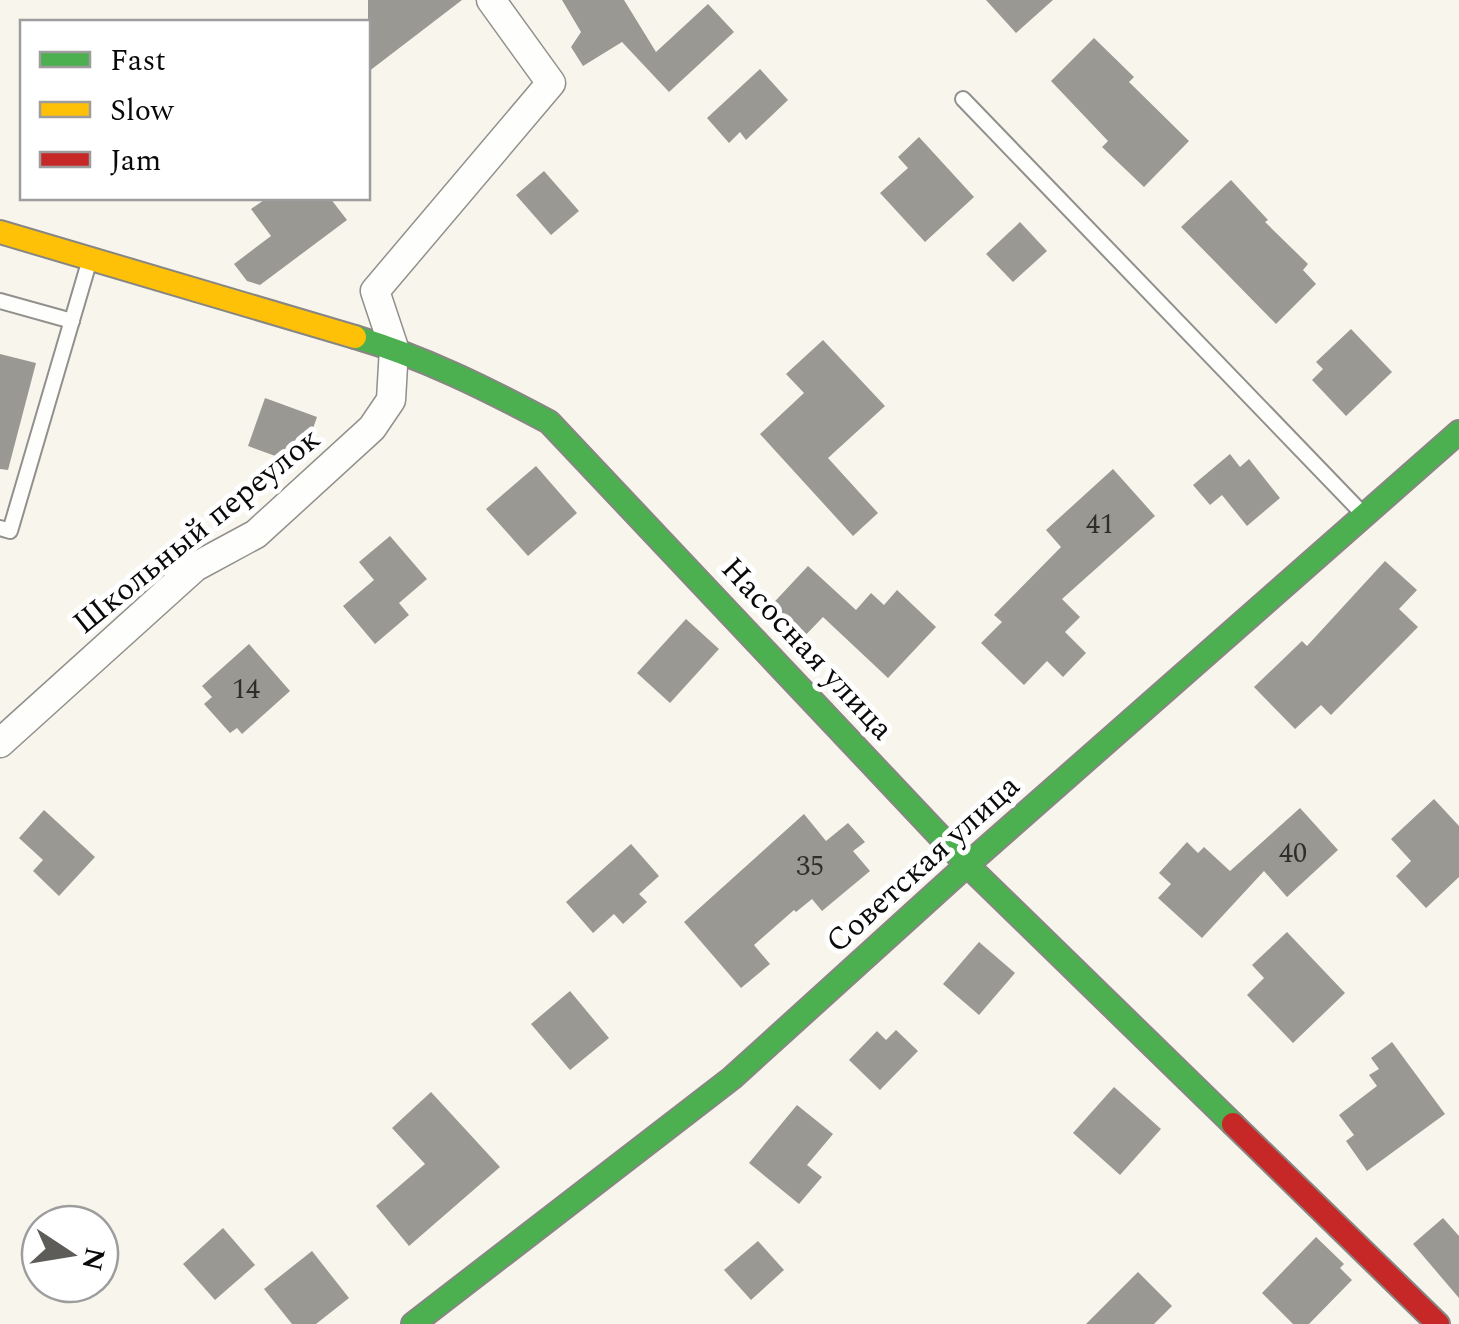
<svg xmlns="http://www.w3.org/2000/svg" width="1459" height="1324" font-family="Spectral,serif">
  <rect width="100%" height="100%" fill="#f8f5ed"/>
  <g fill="#9a9893">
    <path d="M368,0H462L368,72Z"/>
    <path d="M562,0H624L656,52L708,4L734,32L669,92L622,42L583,66L571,47L581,32Z"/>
    <path d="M986,0H1053L1016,33Z"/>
    <path d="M1094,38L1134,77L1129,82L1189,141L1144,187L1102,147L1108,141L1051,81Z"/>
    <path d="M760,69L788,100L746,140L740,132L729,143L707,118Z"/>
    <path d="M919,137L974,197L925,242L880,193L908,168L898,157Z"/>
    <path d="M544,171L579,211L551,235L516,195Z"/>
    <path d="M1231,180L1268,220L1265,222L1308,264L1303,270L1316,284L1276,324L1181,227Z"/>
    <path d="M267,198H330L347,220L260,285L247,281L234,264L271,236L251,209Z"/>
    <path d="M1020,222L1047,251L1013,282L986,254Z"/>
    <path d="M1351,329L1392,372L1346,416L1312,380L1323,369L1316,362Z"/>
    <path d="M823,340L885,406L828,458L878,513L853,536L760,434L804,393L786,374Z"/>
    <path d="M0,354L36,363L8,470L0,469Z"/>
    <path d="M265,398L317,417L300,465L248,446Z"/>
    <path d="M1230,454L1240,467L1249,459L1280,498L1247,526L1222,495L1210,505L1193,485Z"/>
    <path d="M536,466L577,513L528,556L486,509Z"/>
    <path d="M1113,469L1155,516L1062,599L1080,617L1065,632L1086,653L1063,677L1047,661L1024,685L981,643L1002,622L994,615L1061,547L1046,530Z"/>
    <path d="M390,536L427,579L399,603L409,615L375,644L343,606L374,580L359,562Z"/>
    <path d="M1385,561L1417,590L1399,609L1418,627L1331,715L1321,705L1295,729L1254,687L1302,641L1307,646Z"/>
    <path d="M808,566L856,610L871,593L884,605L897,590L936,627L888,678L823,617L797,644L764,613Z"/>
    <path d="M686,619L719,649L670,703L637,673Z"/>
    <path d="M249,644L290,691L242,734L237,728L230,733L204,704L212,697L202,686Z"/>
    <path d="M1434,799L1459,826V877L1426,908L1396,876L1411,861L1391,839Z"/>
    <path d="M1300,808L1338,850L1287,897L1264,871L1202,938L1158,898L1171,884L1159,873L1187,842L1198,853L1204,847L1230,871Z"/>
    <path d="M44,810L95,857L59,896L33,871L43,860L19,838Z"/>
    <path d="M804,814L826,841L848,823L865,842L853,851L870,871L822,911L812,899L796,912L794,910L754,945L770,964L741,988L684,922Z"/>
    <path d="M631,844L659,876L639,894L647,902L623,924L614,914L593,933L566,902Z"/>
    <path d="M1287,932L1345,993L1293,1043L1247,995L1264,978L1252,965Z"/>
    <path d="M979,942L1015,973L979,1015L943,984Z"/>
    <path d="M570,991L609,1038L570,1070L531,1024Z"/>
    <path d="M896,1030L918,1051L880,1090L849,1060L877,1031L886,1040Z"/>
    <path d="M1392,1042L1445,1114L1367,1171L1346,1141L1354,1135L1339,1115L1377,1086L1369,1075L1379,1069L1371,1058Z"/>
    <path d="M1114,1087L1161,1129L1120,1175L1073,1133Z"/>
    <path d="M431,1092L500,1167L409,1246L376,1206L425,1164L392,1128Z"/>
    <path d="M797,1105L833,1134L807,1165L822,1177L799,1204L749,1163Z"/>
    <path d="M1443,1218L1459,1236V1298L1413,1244Z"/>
    <path d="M223,1228L255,1265L215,1300L183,1264Z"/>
    <path d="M1316,1237L1344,1264L1340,1268L1352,1280L1309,1324H1293L1262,1293Z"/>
    <path d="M758,1241L784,1270L751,1300L724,1270Z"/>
    <path d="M312,1251L349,1298L316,1324H292L264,1289Z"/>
    <path d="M1138,1272L1172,1306L1154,1324H1086Z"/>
  </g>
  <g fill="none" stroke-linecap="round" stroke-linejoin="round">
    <defs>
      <g id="lane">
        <path d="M963,99L1362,513"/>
        <path d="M0,301L72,321"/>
        <path d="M0,528L10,531L90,259"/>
      </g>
      <path id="street" d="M0,743L195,567L256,534L372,428L391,400L394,348L375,291L551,83L491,0"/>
      <g id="fast">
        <path d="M355,337C423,357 487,389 549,422L967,865L1233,1124"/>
        <path d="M413,1324L732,1078L967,865L1459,432"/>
      </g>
      <path id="slow" d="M0,232L355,337"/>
      <path id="jam" d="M1233,1124L1438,1324"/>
    </defs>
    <use href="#lane" stroke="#91908c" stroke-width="18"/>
    <use href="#street" stroke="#91908c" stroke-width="31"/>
    <use href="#fast" stroke="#888683" stroke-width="26"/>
    <use href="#slow" stroke="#888683" stroke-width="26"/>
    <use href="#jam" stroke="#888683" stroke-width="26"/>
    <use href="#lane" stroke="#fefefc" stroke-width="14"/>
    <use href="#street" stroke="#fefefc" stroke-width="28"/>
    <use href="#fast" stroke="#4caf50" stroke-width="22"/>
    <use href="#slow" stroke="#ffc107" stroke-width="22"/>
    <use href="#jam" stroke="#c62828" stroke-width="22"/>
  </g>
  <g text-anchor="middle" stroke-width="10" stroke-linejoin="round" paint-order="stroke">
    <g font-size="28" fill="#2e2e2c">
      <text x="1100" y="533">41</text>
      <text x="246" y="698">14</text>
      <text x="1293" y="862">40</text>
      <text x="810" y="875">35</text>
    </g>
    <g font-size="32" fill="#0a0a0a" stroke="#fff">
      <text transform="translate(196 530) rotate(-39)" y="11">Школьный переулок</text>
      <text transform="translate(808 648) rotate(47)" y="11">Насосная улица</text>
      <text transform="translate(922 863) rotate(-42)" y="11">Советская улица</text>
    </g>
  </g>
  <rect x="20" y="20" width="350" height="180" fill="#ffffff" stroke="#9d9d9d" stroke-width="2.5"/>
  <rect x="40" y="52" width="50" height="15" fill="#4caf50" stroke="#9d9d9d" stroke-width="2.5"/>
  <text x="110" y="70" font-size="30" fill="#0a0a0a">Fast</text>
  <rect x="40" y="102" width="50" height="15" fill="#ffc107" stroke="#9d9d9d" stroke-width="2.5"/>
  <text x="110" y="120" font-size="30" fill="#0a0a0a">Slow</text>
  <rect x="40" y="152" width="50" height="15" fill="#c62828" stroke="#9d9d9d" stroke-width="2.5"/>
  <text x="110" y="170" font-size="30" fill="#0a0a0a">Jam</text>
  <g transform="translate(70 1254) rotate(102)"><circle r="48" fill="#ffffff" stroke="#9d9d9d" stroke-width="2.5"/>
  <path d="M0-8L18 38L0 25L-18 38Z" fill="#5d5c59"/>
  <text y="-15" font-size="28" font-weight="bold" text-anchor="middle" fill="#0a0a0a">N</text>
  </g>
</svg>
